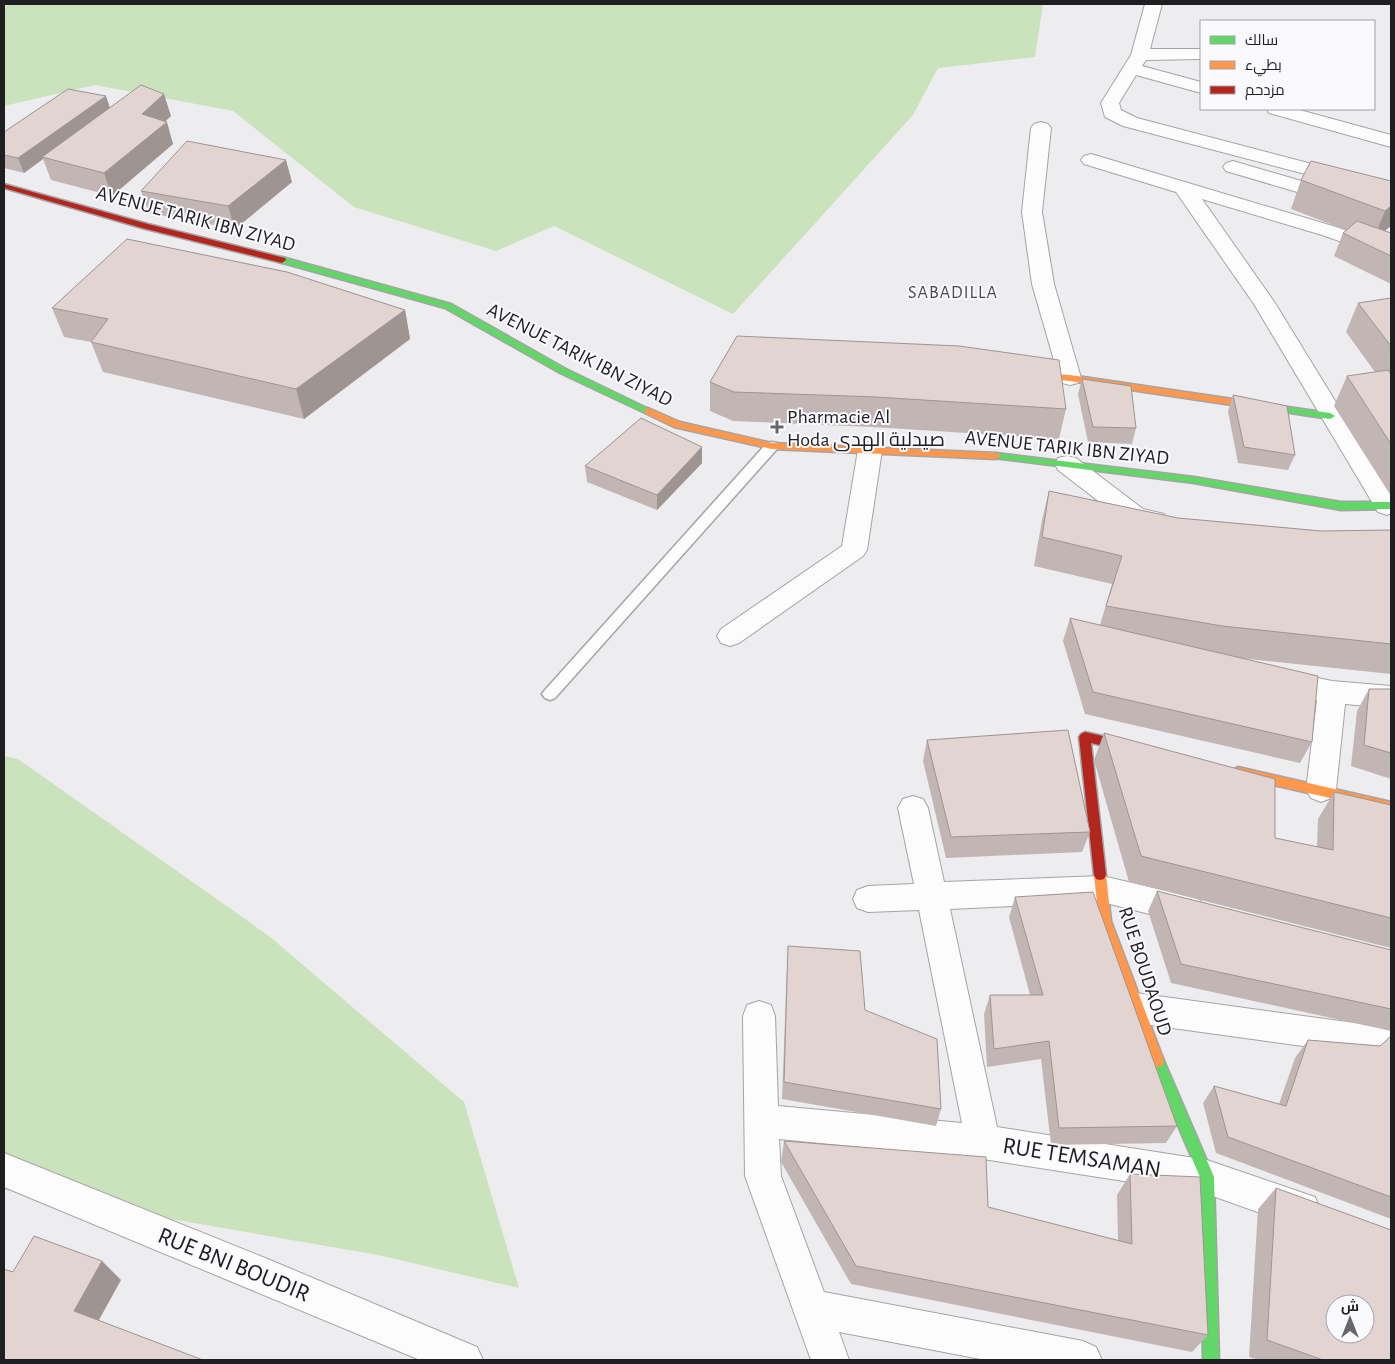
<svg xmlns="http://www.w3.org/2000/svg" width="1395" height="1364" font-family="'Alegreya Sans',Cairo,sans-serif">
  <rect width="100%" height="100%" fill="#ededf0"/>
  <g fill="#cae3bd">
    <path d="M4,4H1043L1035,57L938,68L913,115L733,314L554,226L496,251L354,207L233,111L95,85L4,106Z"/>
    <path d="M4,756L18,759L269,936L464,1102L519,1288L378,1255L4,1190Z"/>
  </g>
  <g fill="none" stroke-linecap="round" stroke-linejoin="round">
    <defs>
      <path id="lane" d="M772,442L777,443L779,446L777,449L555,698L550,700L545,698L542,694L545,690L767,443Z"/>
      <g id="street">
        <path d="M1145,4H1162L1150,49H1201V59L1146,60L1142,66L1201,82V93L1136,75L1119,103L1121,110L1137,118L1350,174L1353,178L1350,182L1343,184L1123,126L1105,117L1101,103L1131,55Z"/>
        <path d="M1267,109H1296L1391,135V147L1269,113Z"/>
        <path d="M1041,122L1048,124L1051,128L1042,212L1054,284L1081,378L1078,383L1070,385L1062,383L1059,378L1032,284L1022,212L1031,128L1034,124Z"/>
        <path d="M1091,154L1336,227L1391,246V259L1322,235L1202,199L1275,303L1391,492V513L1387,515L1378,512L1254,304L1176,192L1084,164L1081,160L1084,156Z"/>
        <path d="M1233,161L1325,188L1391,202V214L1314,197L1226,171L1223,167L1226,163Z"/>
        <path d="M870,442L878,444L882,450L867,550L863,556L739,643L730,646L721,643L717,636L721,629L842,546L858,450L862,444Z"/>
        <path d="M1067,456L1076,458L1143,509L1164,514L1168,520L1164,526L1155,529L1127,523L1058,470L1055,464L1058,458Z"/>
        <path d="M1279,670L1332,681L1391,686V708L1345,704L1336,790L1331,798L1321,802L1311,798L1306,790L1317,700L1269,689L1265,681L1269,673Z"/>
        <path d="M913,796L923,799L928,808L944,882L1102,876L1189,896L1200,900L1204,910L1200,920L1189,924L1102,902L950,909L997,1127L1207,1160L1315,1197L1320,1210L1315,1223L1302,1228L1207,1194L983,1159L779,1139L781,1176L824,1292L1083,1341L1096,1347L1102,1360H986L839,1332L849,1360H811L745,1176L743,1016L747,1005L759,1001L771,1005L775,1016L778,1106L962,1123L919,910L868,912L857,908L853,899L857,890L868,886L914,884L898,808L903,799Z"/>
        <path d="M1136,993L1391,1028V1058L1136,1023L1125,1019L1120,1008L1125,997Z"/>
        <path d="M4,1153L270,1260L477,1347L483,1360H420L4,1187Z"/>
      </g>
      <g id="fast">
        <path d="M282,257L451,304L566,369L653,411L651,413H645L560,373L445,308L279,262V258Z"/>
        <path d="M1239,400L1330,413L1335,416L1330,419L1236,405L1234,403Z"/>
        <path d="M996,453L1194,477L1341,502H1391V509L1341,510L1194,483L993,458L991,456Z"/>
        <path d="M1157,1055L1162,1056L1214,1177L1219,1360H1203L1200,1177L1150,1061L1152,1056Z"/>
      </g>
      <g id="slow">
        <path d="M1024,372L1070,375L1239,400L1244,403L1239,406L1070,381L1021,377L1019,375Z"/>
        <path d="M648,408L680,422L772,443L996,453L1001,456L996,459L772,449L674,427L645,413V409Z"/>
        <path d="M1238,767L1391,802V812L1238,777L1234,775L1232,772L1234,769Z"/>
        <path d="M1100,870L1104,871L1106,875L1111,921L1164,1061L1162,1066L1157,1067L1152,1066L1150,1061L1099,921L1094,875L1096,871Z"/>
      </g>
      <g id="jam">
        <path d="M4,184L148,224L285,258L286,260L282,263L142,228L4,188Z"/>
        <path d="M1085,732L1138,744L1142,746L1144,749L1142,752L1138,754L1091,743L1106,875L1104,879L1100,880L1096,879L1094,875L1079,737L1081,734Z"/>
      </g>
    </defs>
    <use href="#lane" stroke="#a4a4a6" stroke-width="3"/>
    <use href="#street" stroke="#a4a4a6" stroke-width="2"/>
    <use href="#fast" stroke="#a4a4a6" stroke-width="3"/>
    <use href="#slow" stroke="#a4a4a6" stroke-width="3"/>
    <use href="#jam" stroke="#a4a4a6" stroke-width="3"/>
    <use href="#lane" fill="#fcfcfd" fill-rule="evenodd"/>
    <use href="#street" fill="#fcfcfd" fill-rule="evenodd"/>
    <use href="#fast" fill="#63d668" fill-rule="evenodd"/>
    <use href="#slow" fill="#ff974d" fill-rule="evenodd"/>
    <use href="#jam" fill="#b3261e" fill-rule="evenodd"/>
  </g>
  <g fill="#c2b6b4">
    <path d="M110,108L171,116L165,121L173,144L112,196L51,180L43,159L24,173L4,168V132Z"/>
    <path d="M1301,180L1391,181V226L1385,230L1391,233V284L1334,256L1343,233L1346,230L1291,209Z"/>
    <path d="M292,182L235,229L149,213L141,191Z"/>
    <path d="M1391,298V496L1334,406L1347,376L1375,372L1346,332L1358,303Z"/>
    <path d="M52,308L405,310L410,339L304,419L103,372L91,342L64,337Z"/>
    <path d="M1082,379L1136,428L1132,444L1088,442L1078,394Z"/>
    <path d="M710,382L1066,409L1059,439L872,427L733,421L710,411Z"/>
    <path d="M1233,395L1295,455L1288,470L1238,463L1228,411Z"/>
    <path d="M702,447V463L657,510L587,482L585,466Z"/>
    <path d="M1049,491L1178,518L1321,531L1391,530V674L1240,658L1312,742L1300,763L1085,714L1063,641L1070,618L1100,625L1112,584L1034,566L1042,520Z"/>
    <path d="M1369,689H1391V779L1351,766L1357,711Z"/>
    <path d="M1104,733L1275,838L1317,847L1318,819L1334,792L1391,805V948L1129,882L1094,760Z"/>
    <path d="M927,740L1090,832L1082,852L946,858L923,761Z"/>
    <path d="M1157,891L1391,950V1031L1171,983L1148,911Z"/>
    <path d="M1015,897L1177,1126L1166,1143L1051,1145L1041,1059L987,1067L984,1014L990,995H1030L1009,917Z"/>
    <path d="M788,946L865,1010L941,1109L936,1126L782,1099L787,966Z"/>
    <path d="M1391,1036V1219L1216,1153L1203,1103L1214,1086L1279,1104L1295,1058L1308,1040L1380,1046Z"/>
    <path d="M784,1141L988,1207L1118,1241L1117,1195L1130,1174L1208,1335L1192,1352L851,1284L781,1162Z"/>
    <path d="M1276,1188L1391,1360H1259L1249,1357L1258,1209Z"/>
  </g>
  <g fill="#9e9492">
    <path d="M164,94L171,116L150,136L167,122L173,144L112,196L104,173L142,114Z"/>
    <path d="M106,96L111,111L42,157L43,159L24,173L18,158Z"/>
    <path d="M286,160L292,182L235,229L228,206Z"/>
    <path d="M1391,206V226L1373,240L1385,211Z"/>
    <path d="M405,310L410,339L304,419L296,389Z"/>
    <path d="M702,447V463L657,510V495Z"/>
    <path d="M102,1261L121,1280L94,1329L74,1311Z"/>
  </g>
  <g fill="#e1d4d1" stroke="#9e9492" fill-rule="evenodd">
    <path d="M141,85L164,94L142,114L167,122L104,173L42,157Z"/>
    <path d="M68,89L106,96L18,158L4,155V132Z"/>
    <path d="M187,141L286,160L228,206L141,191Z"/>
    <path d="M1311,161L1391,181V206L1385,211L1301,180Z"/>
    <path d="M1357,221L1391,233V256L1343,233Z"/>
    <path d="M127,239L287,272L405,310L296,389L91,342L108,319L52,308Z"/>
    <path d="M1391,298V346L1358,303Z"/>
    <path d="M737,336L959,346L1059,360L1066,409L876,397L734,392L710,382Z"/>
    <path d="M1388,370L1391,374V444L1347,376Z"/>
    <path d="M1082,379L1131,386L1136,428L1093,427Z"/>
    <path d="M1233,395L1287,406L1295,455L1244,447Z"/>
    <path d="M641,418L702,447L657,495L585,466Z"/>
    <path d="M1049,491L1178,518L1321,531L1391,530V644L1222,626L1106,606L1122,556L1042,537Z"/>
    <path d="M1070,618L1318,676L1312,742L1093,692Z"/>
    <path d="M1369,689H1391V753L1364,745Z"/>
    <path d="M1068,730L1090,832L951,837L927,740Z"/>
    <path d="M1104,733L1275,779V838L1333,850L1334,792L1391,805V918L1141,856Z"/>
    <path d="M1157,891L1391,950V1009L1181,964Z"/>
    <path d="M1093,892L1177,1126L1059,1128L1049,1041L994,1049L990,995H1043L1015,897Z"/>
    <path d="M788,946L860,951L865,1010L937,1039L941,1109L784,1082Z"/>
    <path d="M1391,1036V1197L1228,1137L1214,1086L1286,1106L1308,1040L1380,1046Z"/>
    <path d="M784,1141L986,1157L988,1207L1132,1244L1130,1174L1200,1177L1208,1335L856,1266Z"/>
    <path d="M1276,1188L1391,1230V1360H1323L1267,1340ZM1335,1304H1365V1334H1335Z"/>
    <path d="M34,1236L102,1261L74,1311L203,1360H4V1269L13,1272Z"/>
  </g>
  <path fill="#676769" stroke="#faf9fe" stroke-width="2" d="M774.5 419.5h5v5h5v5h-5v5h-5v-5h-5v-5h5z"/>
  <g text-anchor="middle" stroke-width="4" stroke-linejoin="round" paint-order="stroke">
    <g font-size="18" letter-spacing="1" fill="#4a4a4e" stroke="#faf9fe">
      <text x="953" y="298">SABADILLA</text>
    </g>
    <g font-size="20" fill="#1f1f21" stroke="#faf9fe">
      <text transform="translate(196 218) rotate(15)" y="7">AVENUE TARIK IBN ZIYAD</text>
      <text transform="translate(580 354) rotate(27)" y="7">AVENUE TARIK IBN ZIYAD</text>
      <text transform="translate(1067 447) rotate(6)" y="7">AVENUE TARIK IBN ZIYAD</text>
      <text transform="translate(1146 971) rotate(72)" y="7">RUE BOUDAOUD</text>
    </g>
    <g font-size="20" fill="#1f1f21" stroke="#faf9fe" text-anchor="start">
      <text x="787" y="423">Pharmacie Al<tspan x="787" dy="23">Hoda صيدلية الهدى</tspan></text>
    </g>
    <g font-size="24" fill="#1f1f21" stroke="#faf9fe">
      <text transform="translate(1082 1157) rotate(9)" y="8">RUE TEMSAMAN</text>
      <text transform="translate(234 1264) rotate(22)" y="8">RUE BNI BOUDIR</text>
    </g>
  </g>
  <rect width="1395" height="1364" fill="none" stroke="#1f1f21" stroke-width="10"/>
  <rect x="1200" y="20" width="175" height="90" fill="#faf9fe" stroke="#a2a2a6"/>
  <rect x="1210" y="36" width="25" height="8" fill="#63d668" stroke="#a2a2a6"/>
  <text x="1245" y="45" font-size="15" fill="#1f1f21">سالك</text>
  <rect x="1210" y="61" width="25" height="8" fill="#ff974d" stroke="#a2a2a6"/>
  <text x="1245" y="70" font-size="15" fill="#1f1f21">بطيء</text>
  <rect x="1210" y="86" width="25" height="8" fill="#b3261e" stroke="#a2a2a6"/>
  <text x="1245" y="95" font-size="15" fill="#1f1f21">مزدحم</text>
  <g transform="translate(1350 1319)"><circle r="24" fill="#faf9fe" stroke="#a2a2a6"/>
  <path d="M0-4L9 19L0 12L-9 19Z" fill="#676769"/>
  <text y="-8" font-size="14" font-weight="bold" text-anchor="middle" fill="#1f1f21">ش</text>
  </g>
</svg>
